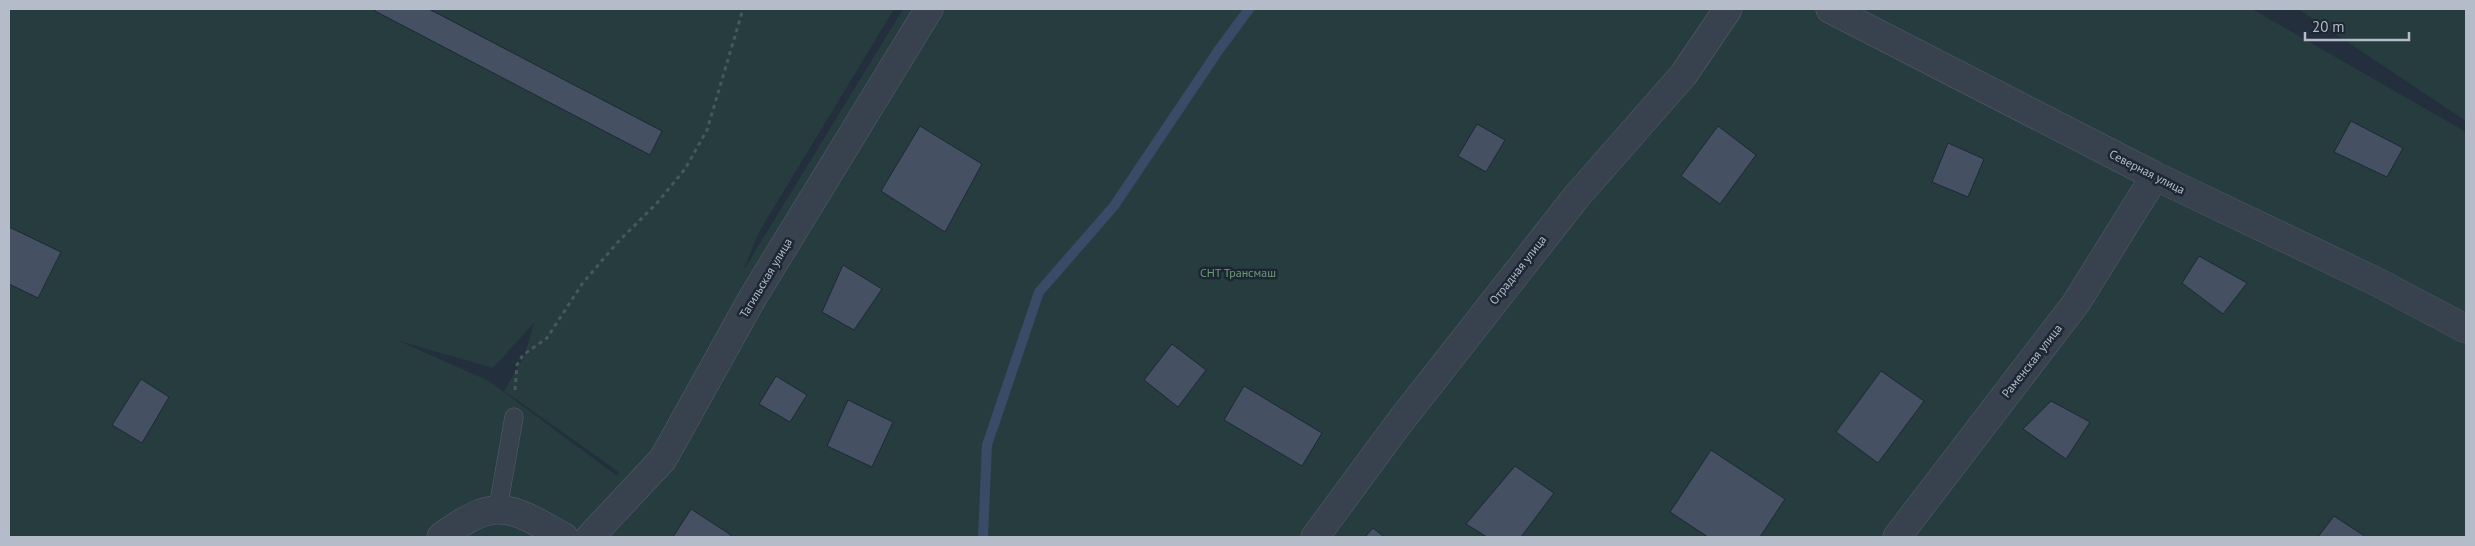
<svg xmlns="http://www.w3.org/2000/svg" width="2475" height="546" font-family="'PT Sans',sans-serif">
  <rect width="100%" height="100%" fill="#242f3e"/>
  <g fill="#263c3f" fill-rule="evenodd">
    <path d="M9,9H894L759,232L743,271L903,9H2252L2466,132V537H9ZM534,323L524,357L504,391L619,472L617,476L489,381L399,341L493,368Z"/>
    <path d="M2298,9H2466V121Z"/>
  </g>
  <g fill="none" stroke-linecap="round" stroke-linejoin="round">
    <path stroke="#394c67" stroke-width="10" d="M983,537L987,445L1039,292L1114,206L1218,51L1249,9"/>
  </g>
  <g fill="#455162" stroke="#1f2835">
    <path d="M376,9H429L662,131L650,155L375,11Z"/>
    <path d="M2351,121L2403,148L2387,177L2334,152Z"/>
    <path d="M1477,124L1505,140L1486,172L1458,156Z"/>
    <path d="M920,126L982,164L945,232L881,191Z"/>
    <path d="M1718,126L1756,155L1720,204L1681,176Z"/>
    <path d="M1948,143L1984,159L1968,197L1932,182Z"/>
    <path d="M9,227L61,252L38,298L9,284Z"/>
    <path d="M2199,256L2247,283L2223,314L2182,283Z"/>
    <path d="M843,265L882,289L854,330L822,312Z"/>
    <path d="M1172,344L1206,370L1178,407L1144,380Z"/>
    <path d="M1881,371L1924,401L1878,463L1836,432Z"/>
    <path d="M776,376L807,395L790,422L759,404Z"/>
    <path d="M141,379L169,397L142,443L112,425Z"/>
    <path d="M1244,386L1322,433L1302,466L1224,420Z"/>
    <path d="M848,400L893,422L872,467L827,446Z"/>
    <path d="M2051,401L2090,422L2066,459L2023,429Z"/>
    <path d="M1711,450L1785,499L1760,537H1708L1670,512Z"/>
    <path d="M1515,466L1554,493L1521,537H1487L1466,524Z"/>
    <path d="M691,509L731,535L730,537H673Z"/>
    <path d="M2334,516L2366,537H2318Z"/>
    <path d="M1373,528L1384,537H1365Z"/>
  </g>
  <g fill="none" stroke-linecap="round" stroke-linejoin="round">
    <defs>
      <path id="service" d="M498,508L514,417"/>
      <g id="minor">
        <path d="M1830,9L2155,176L2377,282L2466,329"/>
        <path d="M441,537C496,496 509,506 564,537"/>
        <path d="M590,537L663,459L753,297L929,9"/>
        <path d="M1315,537L1399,423L1577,196L1684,74L1728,9"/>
        <path d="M1897,537L2076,303L2155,176"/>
      </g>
    </defs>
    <use href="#service" stroke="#565f6c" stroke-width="19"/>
    <use href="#minor" stroke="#565f6c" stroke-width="29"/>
    <path stroke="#44595c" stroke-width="3" stroke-dasharray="4 4" stroke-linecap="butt" d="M515,390L517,365L523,355L547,338L582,284L617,243L657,203L685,169L707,130L743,9"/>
    <use href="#service" stroke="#38414e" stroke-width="18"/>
    <use href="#minor" stroke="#38414e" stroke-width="28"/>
  </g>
  <g text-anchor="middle" stroke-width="5" stroke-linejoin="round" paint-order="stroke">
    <g font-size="12" fill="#b4bcc9" stroke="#1d2633">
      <text transform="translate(2147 172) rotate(27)" y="4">Северная улица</text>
      <text transform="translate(1518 270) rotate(-52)" y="4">Отрадная улица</text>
      <text transform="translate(766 278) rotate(-59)" y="4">Тагильская улица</text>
      <text transform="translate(2032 361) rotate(-52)" y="4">Раменская улица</text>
    </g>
    <g font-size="12" fill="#6b9a76" stroke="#1d2633">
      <text x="1238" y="277">СНТ Трансмаш</text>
    </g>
  </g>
  <rect width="2475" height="546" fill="none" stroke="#b4bcc9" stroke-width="20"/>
  <path d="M2305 32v8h104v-8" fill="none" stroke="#b4bcc9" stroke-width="2.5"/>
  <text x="2312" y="32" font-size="15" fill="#b4bcc9" stroke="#1d2633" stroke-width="4" paint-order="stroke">20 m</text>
</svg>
